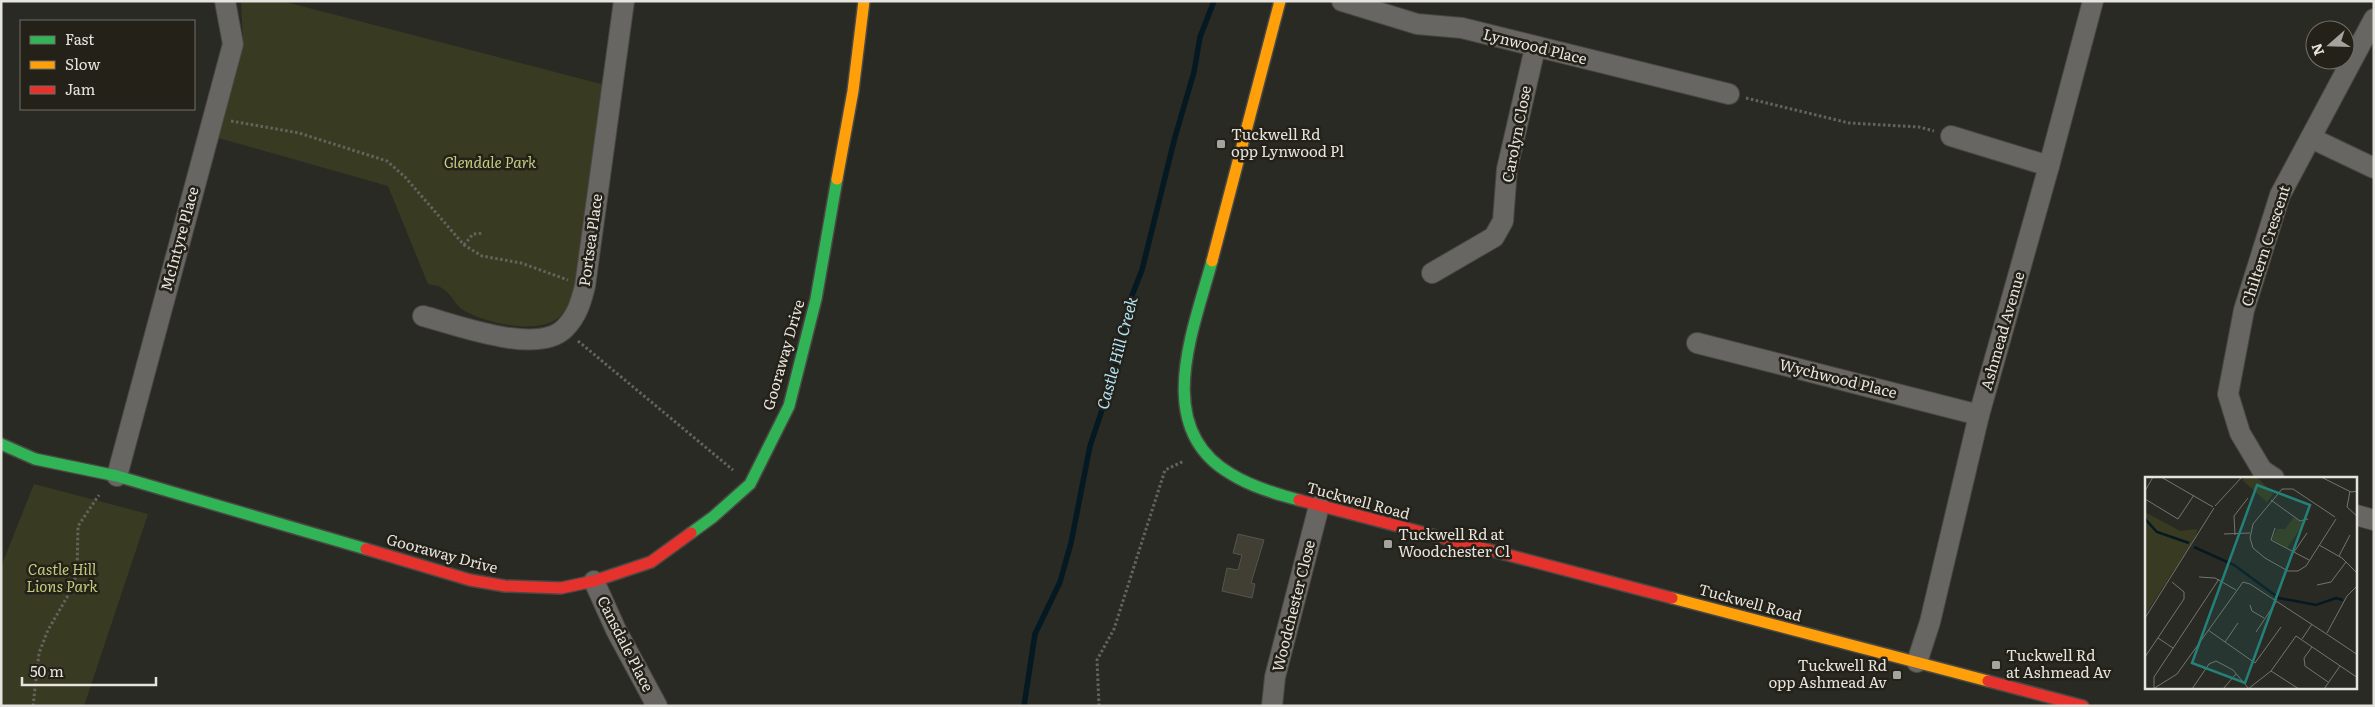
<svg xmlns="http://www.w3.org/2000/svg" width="2375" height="707" font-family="Literata,serif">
  <rect width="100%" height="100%" fill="#2a2a25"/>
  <g fill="#383b21">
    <path d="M241,1H282L605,85L573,300C568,306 564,314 558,318C537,335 486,323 465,311C455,306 452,294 443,289C440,286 433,285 428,284L388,186L215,137L243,42Z"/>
    <path d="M34,484L148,514L84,706H1V567Z"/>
  </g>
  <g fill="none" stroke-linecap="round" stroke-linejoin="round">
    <path stroke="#041922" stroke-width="5.5" d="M1024,706L1035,634L1060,582L1071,543L1090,446L1112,380L1131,298L1142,270L1175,137L1194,72L1200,37L1214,1"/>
  </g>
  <path fill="#413f33" stroke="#555450" d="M1238,534L1264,540L1251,583L1255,584L1252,598L1222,591L1227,568L1238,570L1242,555L1233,553Z"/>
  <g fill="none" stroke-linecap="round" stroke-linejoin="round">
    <defs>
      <g id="street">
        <path d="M1342,1L1417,24L1462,28L1729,94"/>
        <path d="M1951,136L2049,166"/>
        <path d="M2311,138L2374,168"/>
        <path d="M1432,273L1494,237L1503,221L1507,169L1535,48"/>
        <path d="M423,316C457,325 538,356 565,328C577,316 581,302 585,286L624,1"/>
        <path d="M1697,343L1979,415"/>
        <path d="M117,476L233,44L225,1"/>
        <path d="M2274,478L2262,470L2240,433L2228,394L2244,310L2280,195L2374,19"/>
        <path d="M2356,515L2374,520"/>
        <path d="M594,581L616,630L657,706"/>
        <path d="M1917,662L1930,622L1979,415L2049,166L2093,1"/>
        <path d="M1272,706L1275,677L1319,506"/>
      </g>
      <g id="fast">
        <path d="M1212,261C1194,329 1151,428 1231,474C1252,487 1276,494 1299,500"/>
        <path d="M1,444L35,459L117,476L366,549"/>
        <path d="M691,533L713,517L750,484L789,406L816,299L837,179"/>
      </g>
      <g id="slow">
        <path d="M837,179L853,91L864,1"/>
        <path d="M1212,261L1280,1"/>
        <path d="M1672,598L1988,681"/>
      </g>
      <g id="jam">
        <path d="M1299,500L1672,598"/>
        <path d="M366,549L470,580L505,586L561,588L594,581L651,562L691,533"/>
        <path d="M1988,681L2083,706"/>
      </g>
    </defs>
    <use href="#street" stroke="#494844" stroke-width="22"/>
    <use href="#fast" stroke="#494844" stroke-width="14"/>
    <use href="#slow" stroke="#494844" stroke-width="14"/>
    <use href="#jam" stroke="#494844" stroke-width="14"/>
    <g stroke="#636360" stroke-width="3" stroke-dasharray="2.5 2.5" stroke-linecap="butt">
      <path d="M1746,98L1849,123L1919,127L1934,131"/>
      <path d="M231,121L299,133L387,161L405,177L464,245L482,256L521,263L568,280"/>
      <path d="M464,245L473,234L483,233"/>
      <path d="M578,341L733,470"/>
      <path d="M33,706L39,653L48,630L70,592L77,573L78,526L99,495"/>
      <path d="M1099,706L1097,660L1114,629L1165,470L1184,461"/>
    </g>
    <use href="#street" stroke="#676663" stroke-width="20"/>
    <use href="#fast" stroke="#30b455" stroke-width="11"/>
    <use href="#slow" stroke="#ff9f0a" stroke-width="11"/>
    <use href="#jam" stroke="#e5322d" stroke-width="11"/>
  </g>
  <g fill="#a4a39d" stroke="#232118" stroke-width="2">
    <rect x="1216" y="139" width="10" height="10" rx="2.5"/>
    <rect x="1383" y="539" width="10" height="10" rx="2.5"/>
    <rect x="1991" y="660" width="10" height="10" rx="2.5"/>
    <rect x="1892" y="670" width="10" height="10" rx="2.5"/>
  </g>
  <g text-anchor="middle" stroke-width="5" stroke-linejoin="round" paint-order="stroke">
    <g font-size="15" fill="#e5e4de" stroke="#232118">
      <text transform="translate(1535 47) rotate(14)" y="5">Lynwood Place</text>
      <text transform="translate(1517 134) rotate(-79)" y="5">Carolyn Close</text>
      <text transform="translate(180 239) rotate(-75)" y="5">McIntyre Place</text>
      <text transform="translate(591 240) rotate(-82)" y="5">Portsea Place</text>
      <text transform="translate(2266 246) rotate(-72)" y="5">Chiltern Crescent</text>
      <text transform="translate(2003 331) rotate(-74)" y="5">Ashmead Avenue</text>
      <text transform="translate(784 355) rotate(-74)" y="5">Gooraway Drive</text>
      <text transform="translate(1838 379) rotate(14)" y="5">Wychwood Place</text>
      <text transform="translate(1358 501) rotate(15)" y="5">Tuckwell Road</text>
      <text transform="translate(442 554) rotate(15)" y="5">Gooraway Drive</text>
      <text transform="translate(1750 603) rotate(15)" y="5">Tuckwell Road</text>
      <text transform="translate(1294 606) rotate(-76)" y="5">Woodchester Close</text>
      <text transform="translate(625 644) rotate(63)" y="5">Cansdale Place</text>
    </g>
    <g font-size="15" fill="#e5e4de" stroke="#232118" text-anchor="start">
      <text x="1231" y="140">Tuckwell Rd<tspan x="1231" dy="17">opp Lynwood Pl</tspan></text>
      <text x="1398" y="540">Tuckwell Rd at<tspan x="1398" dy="17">Woodchester Cl</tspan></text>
      <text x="2006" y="661">Tuckwell Rd<tspan x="2006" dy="17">at Ashmead Av</tspan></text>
      <text x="1887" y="671" text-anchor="end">Tuckwell Rd<tspan x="1887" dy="17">opp Ashmead Av</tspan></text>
    </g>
    <g font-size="15" font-style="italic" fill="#c2cd81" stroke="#232118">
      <text x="490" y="168">Glendale Park</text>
      <text x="62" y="575">Castle Hill<tspan x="62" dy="17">Lions Park</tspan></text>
    </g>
    <g font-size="16" font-style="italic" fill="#b1e3f8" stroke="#232118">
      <text transform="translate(1117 353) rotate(-75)" y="6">Castle Hill Creek</text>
    </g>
  </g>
  <g transform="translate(2145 477)">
    <rect width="212" height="212" fill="#2a2a25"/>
    <path d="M101,0H112L128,17L122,25L97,3ZM0,35L35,54L52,52L51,59L0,138ZM149,40L159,46L142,71L127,62L132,52H140Z" fill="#383b21"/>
    <path fill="none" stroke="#041922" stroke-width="2.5" d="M0,42L12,55L44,66M49,70L89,88L134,121L171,128L191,121L198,123"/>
    <path fill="none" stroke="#75746f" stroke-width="1" d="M16,0L68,30M176,0L206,15L213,14M0,14L8,0M205,14L202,30L213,40M0,22L33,42L49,18M126,23L155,44L163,42M70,29L97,0M190,40L148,12H137L108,47L105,61L108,71L120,81L143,94H153L161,89L191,42M130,51L126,63L164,83M79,57L105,56M90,58L89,39L103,21M174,68L197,81L213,97M149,75L162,56M194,79L205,58M54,100L70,101L91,113M172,108L186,105L201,85M105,128L107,134L119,141M0,141L69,31M63,153L110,186L136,150M111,155L131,125M180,156L213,178M182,156L202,119L213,108M13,161L28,171M157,162L167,147M80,165L93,146M167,170L159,181L160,189L183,205M0,180L39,122V115L27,105M126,194L154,212M9,211V200L74,102M8,212L32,197L98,105L105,107L180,156M47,212L64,187L71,184L88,193L104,212M78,212L91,197M103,212L126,194L151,159L213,201M179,212L195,189"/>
    <path fill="#248179" fill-opacity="0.15" stroke="#248179" stroke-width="2.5" d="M112,8L165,28L100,206L47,186Z"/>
    <rect width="212" height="212" fill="none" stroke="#e5e4de" stroke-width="2.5"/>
  </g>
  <rect width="2375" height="707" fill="none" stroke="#e5e4de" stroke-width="5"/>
  <rect x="20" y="20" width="175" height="90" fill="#232118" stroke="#716f67"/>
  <rect x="30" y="36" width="25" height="8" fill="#30b455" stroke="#716f67"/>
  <text x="65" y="45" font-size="15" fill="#e5e4de">Fast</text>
  <rect x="30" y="61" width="25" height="8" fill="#ff9f0a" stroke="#716f67"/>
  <text x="65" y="70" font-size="15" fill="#e5e4de">Slow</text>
  <rect x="30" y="86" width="25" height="8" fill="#e5322d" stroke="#716f67"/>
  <text x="65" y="95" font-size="15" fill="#e5e4de">Jam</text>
  <g transform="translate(2330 45) rotate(250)"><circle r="24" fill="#232118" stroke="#716f67"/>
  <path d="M0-4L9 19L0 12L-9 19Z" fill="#a4a39d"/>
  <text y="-8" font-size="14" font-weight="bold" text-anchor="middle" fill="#e5e4de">N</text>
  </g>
  <path d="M22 677v8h134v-8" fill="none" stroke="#e5e4de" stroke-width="2.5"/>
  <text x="30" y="677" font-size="15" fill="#e5e4de" stroke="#232118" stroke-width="4" paint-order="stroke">50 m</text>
</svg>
